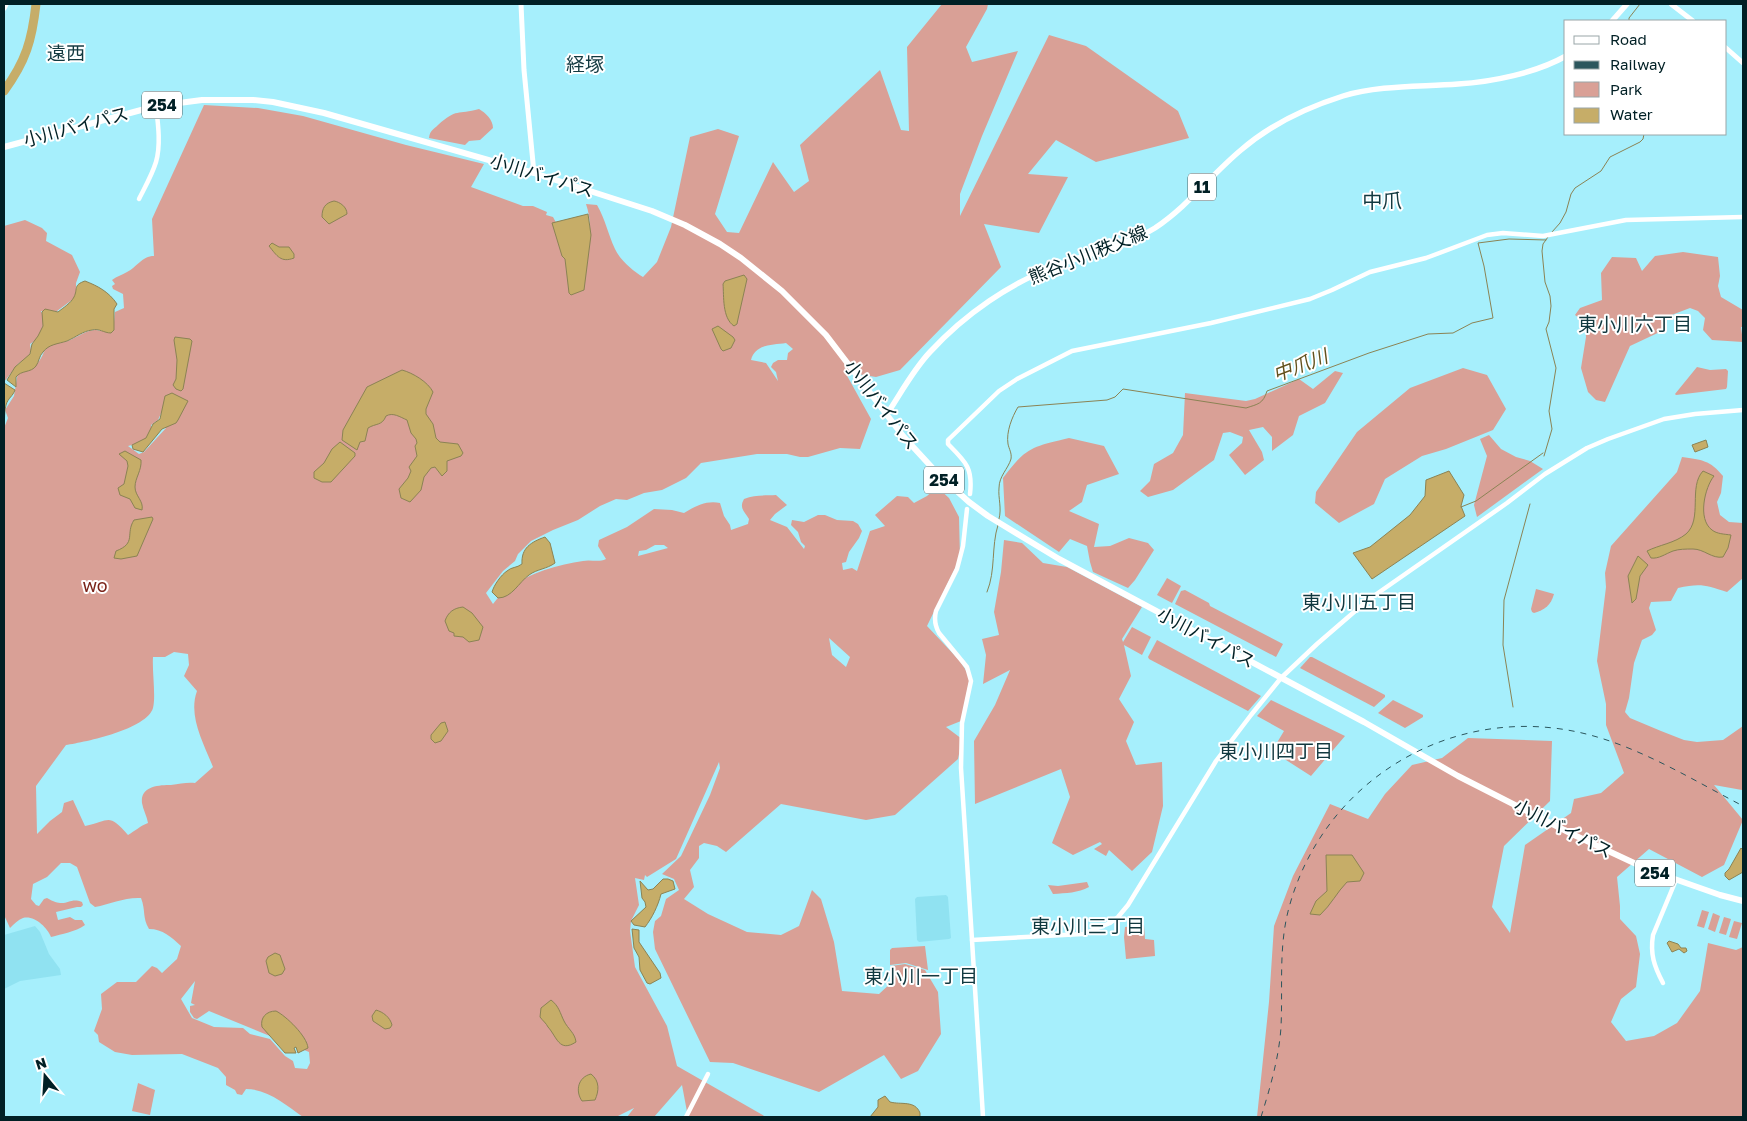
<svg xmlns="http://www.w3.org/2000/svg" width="1747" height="1121" font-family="'Golos Text','Noto Sans JP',sans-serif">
  <rect width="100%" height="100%" fill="#a6effc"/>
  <g fill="#90e2f1">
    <path d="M946,895L948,897L951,938L949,939L919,942L917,940L915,899L917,897Z"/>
    <path d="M35,926L40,932L49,954L60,969L61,975L20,981L4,989V935Z"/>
  </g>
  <g fill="#d9a096" fill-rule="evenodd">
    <path d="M942,4H988L987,9L966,47L972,62L1018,51L982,136L960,194V216L1049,35L1086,46L1178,111L1189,138L1096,162L1056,140L1028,174L1068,177L1039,233L984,224L1001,267L900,370L876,377L845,372L871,419L860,449L840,448L808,457H800L787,454H757L701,463L686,478L662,490L644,493L627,500L616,499L600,506L578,520L553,530L531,541L518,554L515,561L503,571L486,593L493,604C511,578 553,565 583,561C591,559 598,563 606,559L598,546L599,540L627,527L654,509L672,510L684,513C695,506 707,500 720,503L724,516L730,525L731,530L748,524L749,519C744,511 739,508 744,499C755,494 765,496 776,495L787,505L775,514L770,520L787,527L804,549L805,546L801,542L798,532L791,525L792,520L804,522L818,515H825L837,520L853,521L858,524L862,531L859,538L849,552L846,562L842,563L843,570L852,568L857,571L870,531L885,526L875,515L897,496L908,497L914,503L927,496L937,487L949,498L959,517L960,558L927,626L960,661L970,677L961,721L946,727L962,739L958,759L895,815L866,820L781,804L726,852L717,846L704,843L699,846V858L690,870L694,887L684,899L708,914L747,932L781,935L799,926L812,890L821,899L834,942L842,991L879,994L892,982L891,966L905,964L925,970L938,992L941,1034L918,1071L901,1079L884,1055L819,1092L733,1063L710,1062L655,949L653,932L655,921L661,916L666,899L679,890L674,879L662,874L681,856L710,795L720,768L719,762L676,859L647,877L645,875L644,880L635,878L639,905L631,921L630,931L635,967L667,1026L677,1066L766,1117H688L682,1085L654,1117H627L634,1108L616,1117H303C286,1105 268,1089 246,1089L242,1095L237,1094L235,1090L226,1085V1077L218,1068L182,1054L132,1055L115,1052L99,1042L98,1035L94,1031L102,1009L101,994L117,982H136L152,966L157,968L162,973L177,959L181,946C171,937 163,929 149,929C142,917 146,911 141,898C125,897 110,904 95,907L90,903L77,867L70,863H61L47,877L33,884L31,899L36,905L39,906L44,899L47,898C67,910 68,896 82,902L83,905L81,907H77L56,912L58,920L70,917L75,920H82L85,925C75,932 62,934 51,937C47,927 34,915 23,918C18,920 14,924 10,928L4,915V741L5,736L4,735V428L8,418L5,410L14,396L18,372C28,369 36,368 41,358C44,353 44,349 49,345C55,341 58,343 64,342C74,340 83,331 94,330C98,330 107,332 113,332L115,312L124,308L123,294L113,289L112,286L115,284L112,280C117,276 122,275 127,272C137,267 142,256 154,256L152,219L204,105L258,108L303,116L406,145L484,164L471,187L523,206H533L547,212L546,215L553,217L583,272C588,248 594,227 586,204L597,205C606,221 608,234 615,249C620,260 633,271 643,277L657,262L671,227L690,137L718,129L739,136L715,214L727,232L739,233L773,162L794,192L809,181L800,145L880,70L901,130L909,131L907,47ZM786,343L793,349L788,353L787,360H778L773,363L771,367L776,372L778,381L766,363L751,360C755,344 772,345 786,343ZM164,407L166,428L144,452L139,454L128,446L144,442L151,434V425L158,420ZM655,545H664L668,548L638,556L639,551L646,550ZM829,638L850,657L846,667L832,655ZM174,652L188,654L189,665L184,676L197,691C188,716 203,742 213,767L195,783C187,782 180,784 171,785C159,785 140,786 142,803C143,810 147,816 148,823C140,826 135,831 128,835C108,812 110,821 85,826L73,800L64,803L62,812L50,821L37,834L36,786L66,745C86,742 147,729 153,708C156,696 152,672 153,657H165ZM195,981L191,1003L195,1005L190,1006V1012L194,1018L197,1019L209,1011L309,1052L310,1063L307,1069L295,1068L293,1061L285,1056L270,1039L250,1034L243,1028L214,1027L192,1018L181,999Z"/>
    <path d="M479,109C486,113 493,120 493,128L480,140L469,141L465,145L429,138C430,130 433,130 438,125C457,108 457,115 479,109Z"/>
    <path d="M25,220L42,228L47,233L46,241L72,255L80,272L76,283V297L57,311H41L45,320L39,338L30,344L31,350L29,356L18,364L4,382V226Z"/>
    <path d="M1683,252L1718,257L1720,276L1718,286L1721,297L1743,310V327H1741L1743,342L1712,340L1703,330L1705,318L1698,311L1690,308L1661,319L1664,330L1630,346L1605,402L1596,400L1588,392L1581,368L1586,337L1585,322L1575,315L1580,308L1602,300L1601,273L1612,257L1636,258L1642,271L1655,256Z"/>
    <path d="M1697,367L1710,370L1726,369L1728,371L1727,387L1726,389L1676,395L1675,394Z"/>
    <path d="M1463,368L1487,375L1506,409L1493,430L1446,449L1422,456L1385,479L1374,504L1339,523L1315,503L1316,492L1357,432L1410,388Z"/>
    <path d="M1335,371L1343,373L1325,403L1299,416L1293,435L1272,451V437L1263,427L1249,430L1262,452L1264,460L1245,475L1229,455L1242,443L1243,437L1230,432L1223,433L1214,460L1173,490L1148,497L1140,491L1150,481L1154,464L1173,453L1183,435L1185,393L1246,401L1255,399L1299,379L1313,389Z"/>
    <path d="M1489,435L1501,449L1516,457L1530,461L1543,469L1477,517L1474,505L1487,456L1480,439Z"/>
    <path d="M1069,438L1104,446L1119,474L1087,485L1082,502L1069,511L1099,524L1094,547L1110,546L1129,538L1148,543L1154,550L1135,580L1128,588L1093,572L1090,562L1087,546L1070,539L1059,552L1005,516L1003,478C1026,447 1032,447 1069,438Z"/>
    <path d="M1682,457C1702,460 1710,460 1723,476L1721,493L1717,502L1720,515L1729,522L1743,523V578L1727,592C1706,585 1700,583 1678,588L1671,601L1651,602L1649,608L1656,630L1652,635L1642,640L1634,663L1629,698L1625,712L1630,718L1661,731L1684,740L1697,742L1723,740L1743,726V788L1742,790L1714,785L1743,820L1724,865L1702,877L1649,849L1617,877L1620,906V919L1636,936L1640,954L1636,987L1621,999L1611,1022L1626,1041L1654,1036L1677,1023L1700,991L1708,943L1736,950L1743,947V1117H1257L1269,1002L1274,926L1293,876L1330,804L1368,819L1385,794L1412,765L1442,758L1468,738L1552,741L1550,801L1504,846L1492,907L1510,933L1525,845L1571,813L1574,799L1601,793L1624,773L1606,725V704L1597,661L1606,587L1605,573L1611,546L1677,472Z"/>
    <path d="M1004,540L1022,543L1043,563L1067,567L1142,607L1122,639L1123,642L1132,627L1151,637L1142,655L1124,645L1131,676L1119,699L1134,722L1126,741L1136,765L1162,762L1163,806L1152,852L1132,871L1109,850L1106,856L1094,849L1102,844L1100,842L1073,855L1052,843L1070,797L1061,769L975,804L974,741L995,705L1010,670L983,684L986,655L982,639L999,635L994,612L1001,572Z"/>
    <path d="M1167,578L1181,586L1172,603L1157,595Z"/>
    <path d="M1536,589L1554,594C1551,605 1545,610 1534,613L1532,612L1531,609Z"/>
    <path d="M1185,590L1209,603L1210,606L1283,644L1276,657L1175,604L1181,591Z"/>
    <path d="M1157,640L1261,696L1248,711L1149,659L1148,657Z"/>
    <path d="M1310,657H1312L1385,695V697L1374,707L1300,668Z"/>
    <path d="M1271,700L1345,736L1311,776L1272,751L1284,731L1257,716Z"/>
    <path d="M1393,700L1423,715V717L1405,728L1378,713Z"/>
    <path d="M1087,882L1089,887C1078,893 1066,893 1053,894L1048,885L1058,886Z"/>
    <path d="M1702,910L1709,912L1704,928L1697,926Z"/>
    <path d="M1713,913L1720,916L1715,932L1708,929Z"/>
    <path d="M1724,917L1731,919L1726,935L1719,933Z"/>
    <path d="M1734,921L1742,923L1737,939L1729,937Z"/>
    <path d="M1144,925L1145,939L1154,940L1155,956L1126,959L1124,937L1125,927Z"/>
    <path d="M925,946L928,970L906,963L890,965V950L892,948Z"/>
    <path d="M138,1083L155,1090L150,1115L132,1111Z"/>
  </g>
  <g fill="#c6ad68" stroke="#8b8354">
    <path d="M334,201C340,202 347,207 347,214L329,224L322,217C322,208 325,203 334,201Z"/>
    <path d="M588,214L591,235L584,290L571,295L569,293L565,259L562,256L552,223Z"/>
    <path d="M272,243L279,247H289L294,254V258C281,263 277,256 269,246Z"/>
    <path d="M744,275L747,279L738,319L737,324L734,326C722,318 724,296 723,284L725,281Z"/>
    <path d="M85,281C98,286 109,292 117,304L114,309V330L111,333C104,333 99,328 92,330C83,331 76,337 67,341C58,344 49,344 43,352C39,356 39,362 36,366C31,373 21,370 16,377V387L7,380L15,367L30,354L32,344L38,336L43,326L42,312L45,309L58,312C63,308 71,303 74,297C78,289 73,285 85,281Z"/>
    <path d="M718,326L733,337L735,340L731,348L723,351L721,349L712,329Z"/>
    <path d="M175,337L190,339L192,341L183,389L181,391L176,389L173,385L176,379L177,360L174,340Z"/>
    <path d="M402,370C413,373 428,382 433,392L426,409V414L433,424L436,438L440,442L458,444L463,453L461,456L447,461V471L442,476L435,467L431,468L424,477L421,490L410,502L401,498L399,489L408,478L411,471L409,467L417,456L415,446L417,443L416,439L411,433L407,420C400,417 393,412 386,416C382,426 376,423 368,428L365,441L360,442L357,450L342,440L343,430L367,387Z"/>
    <path d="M4,383L15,390C13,396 8,398 6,405C4,412 5,418 4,426Z"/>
    <path d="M172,393L188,401L178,420L176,423L162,429L143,452L133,449L132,445L146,438L153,424L160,419L165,396Z"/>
    <path d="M1706,440L1708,447L1695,452L1692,445Z"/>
    <path d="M340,442L355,453V456L331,482H322L314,478V472L324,463L332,449Z"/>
    <path d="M125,451L141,460C142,470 135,478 135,487C135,496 144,501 142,510L135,508L130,499L120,495L118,488L124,484L128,466L127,461L119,454Z"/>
    <path d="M1449,471L1464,495L1461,506L1465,516L1372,579L1353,553L1370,547L1410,515L1425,496L1426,480Z"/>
    <path d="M1703,471L1714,476C1705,487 1697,519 1712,530C1717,534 1724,534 1731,535L1728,548L1723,557C1712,559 1704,549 1693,549C1686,549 1679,549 1673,551C1665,554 1659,559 1651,558L1647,551C1659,545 1675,543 1686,534C1703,519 1688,487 1703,471Z"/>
    <path d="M152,517L153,519L137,556L121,559L114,558L116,551C137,543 125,534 134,520Z"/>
    <path d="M545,537L550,543L555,563C547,569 537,569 529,575C519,582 512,598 498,598L492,592C494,585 501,575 507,571C511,567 517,568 522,564C521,548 531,542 545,537Z"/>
    <path d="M1638,556L1648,565L1640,576L1636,599L1632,603L1628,576Z"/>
    <path d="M463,607L472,613L483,627L479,640L469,642L463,637L454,636V633L449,631L445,621C448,612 454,608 463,607Z"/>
    <path d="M445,722L448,731L441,741L435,743L431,739V735L441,723Z"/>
    <path d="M1741,848L1743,850V872L1729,880L1725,876V873L1729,869Z"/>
    <path d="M1326,855H1352L1364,873L1360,881L1347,882C1337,892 1331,905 1320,915L1310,914L1316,901L1327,891Z"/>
    <path d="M663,879H668L673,881L675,889L661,894C658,906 652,918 645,927L634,925L631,921L646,907L645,902L642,898L640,881L648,890L653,889Z"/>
    <path d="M632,929L639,930V942L660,973L661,978L650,984L647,983L640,970L639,957L634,948Z"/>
    <path d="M1669,941L1678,944L1681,948H1686L1687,951L1684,953L1679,949L1672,952L1667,943Z"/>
    <path d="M275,953L280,955L285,969L282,974L275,976L269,973L266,961L268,957Z"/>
    <path d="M551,1000C559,1006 560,1013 564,1021C568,1029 575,1033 576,1042C559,1053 557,1037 548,1027C546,1023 543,1021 540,1017L541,1008Z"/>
    <path d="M376,1010C383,1012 390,1017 392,1025L390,1028L385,1029L373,1021L372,1016Z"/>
    <path d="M276,1011C286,1016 307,1036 308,1048L298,1053L296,1047L294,1048L296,1053H285L262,1027C260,1018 266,1011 276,1011Z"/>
    <path d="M591,1074C600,1081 599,1091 595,1100L582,1101C575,1091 578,1077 591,1074Z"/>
    <path d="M885,1096L890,1102C901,1105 915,1100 920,1113V1117H870L878,1107V1100Z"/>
  </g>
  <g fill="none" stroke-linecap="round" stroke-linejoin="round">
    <g stroke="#8b8354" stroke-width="1">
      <path d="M1629,21V18L1640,4"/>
      <path d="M1552,232L1560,223L1566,212L1571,194L1575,188L1601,171L1610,157L1640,142L1643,139L1644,134"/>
      <path d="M1544,456L1552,429L1549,411L1556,368L1546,329L1549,322L1551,306L1550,296L1545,282L1542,251L1543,244L1548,237"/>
      <path d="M1461,507L1476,501L1543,453"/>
      <path d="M999,519C1002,508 998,498 999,488C999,476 1008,469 1011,459C1012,453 1009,449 1008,444C1006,432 1012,417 1018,407L1107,400L1115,397L1123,389L1246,408C1258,404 1263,404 1267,391L1369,353L1428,334L1453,333L1472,323L1493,318L1484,266L1478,243L1509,239L1546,240"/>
      <path d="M987,592C996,570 991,547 998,525"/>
      <path d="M1513,707L1503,645L1504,600L1530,504"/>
    </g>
    <path stroke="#c6ad68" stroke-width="9" d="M4,91C26,61 32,40 36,4"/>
    <g stroke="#fff" stroke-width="4.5">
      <path d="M139,199C145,187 152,175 156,162C161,145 158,123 156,106"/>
      <path d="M970,494C973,468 966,462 948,444V440L999,391L1017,379L1072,351L1211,323L1310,299L1332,290L1370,272L1426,258L1487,235L1503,233L1543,236L1626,220L1743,217"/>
      <path d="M967,509L963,546L957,569L936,611C934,619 935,626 939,633L967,667L971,681L962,723L961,768L972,940"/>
      <path d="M1663,983C1654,966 1650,954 1653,935L1676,880"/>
      <path d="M686,1117L708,1074"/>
      <path d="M983,1117L972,940L1083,934L1110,923L1118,917L1128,905L1216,761L1251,715L1281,678L1317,644L1368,600L1507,503L1545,474L1587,448L1608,439L1664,419L1695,414L1743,410"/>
    </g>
    <g stroke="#fff" stroke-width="5">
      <path d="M521,4L524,70L534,173"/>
      <path d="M1671,4L1693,21"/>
      <path d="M1726,48L1743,63"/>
    </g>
    <g stroke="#fff" stroke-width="5.5">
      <path d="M4,8L6,4"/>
      <path d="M1612,21L1627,4"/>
      <path d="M887,414C901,393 913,370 930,352C965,314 1010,283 1058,265C1090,253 1126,246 1155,228C1188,206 1211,175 1241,150C1271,124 1305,108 1343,96C1380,85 1420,87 1458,84C1492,82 1536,73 1566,56"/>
    </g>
    <path stroke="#fff" stroke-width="6" d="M4,147L156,106L202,100H253L273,102L324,113L534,173L652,211L685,225L720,244L741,258L782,291L826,335L903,436L938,474L969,502L988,516L1059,559L1364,722L1458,776L1572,834L1649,870L1720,895L1743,901"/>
    <path stroke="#2c565d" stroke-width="1" stroke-dasharray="6 6" stroke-linecap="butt" d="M1261,1117C1270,1088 1279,1058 1281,1027C1283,985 1278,945 1290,904C1327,775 1460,700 1590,735C1643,749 1695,781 1743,806"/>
  </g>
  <g text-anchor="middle" stroke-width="4" stroke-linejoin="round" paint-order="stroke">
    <g fill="#fff" stroke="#4d6366" stroke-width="1">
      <rect x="142" y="91.5" width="40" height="27" rx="4"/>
      <rect x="1188" y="173.5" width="28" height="27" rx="4"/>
      <rect x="924" y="466.5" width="40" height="27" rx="4"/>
      <rect x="1635" y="859.5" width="40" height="27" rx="4"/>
    </g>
    <g font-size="16" font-weight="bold" fill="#012025">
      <text x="162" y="111">254</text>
      <text x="1202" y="193">11</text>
      <text x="944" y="486">254</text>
      <text x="1655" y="879">254</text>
    </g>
    <g font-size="18" fill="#012025" stroke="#fff">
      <text transform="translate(76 127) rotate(-15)" y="6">小川バイパス</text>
      <text transform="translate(542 176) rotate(17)" y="6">小川バイパス</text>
      <text transform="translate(1088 255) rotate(-22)" y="6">熊谷小川秩父線</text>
      <text transform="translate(881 405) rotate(52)" y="6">小川バイパス</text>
      <text transform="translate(1206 638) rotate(28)" y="6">小川バイパス</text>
      <text transform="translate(1563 829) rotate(27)" y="6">小川バイパス</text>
    </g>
    <g font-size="18" fill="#7b241a" stroke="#fff">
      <text x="95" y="592">wo</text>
    </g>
    <g font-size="19" fill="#123940" stroke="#fff">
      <text x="66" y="60">遠西</text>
      <text x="585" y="71">経塚</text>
      <text x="1635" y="331">東小川六丁目</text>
      <text x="1359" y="609">東小川五丁目</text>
      <text x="1276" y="758">東小川四丁目</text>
      <text x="1088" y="933">東小川三丁目</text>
      <text x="921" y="983">東小川一丁目</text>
    </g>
    <g font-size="19" font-style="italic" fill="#62511d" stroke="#fff">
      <text transform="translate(1300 365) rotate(-21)" y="7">中爪川</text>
    </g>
    <g font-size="20" fill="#123940" stroke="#fff">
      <text x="1382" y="208">中爪</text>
    </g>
  </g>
  <rect width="1747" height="1121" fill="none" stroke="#012025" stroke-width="10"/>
  <rect x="1564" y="20" width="162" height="115" fill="#ffffff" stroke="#99a6a8"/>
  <rect x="1574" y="36" width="25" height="8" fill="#ffffff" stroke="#99a6a8"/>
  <text x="1610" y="45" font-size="15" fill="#012025">Road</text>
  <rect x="1574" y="61" width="25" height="8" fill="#2c565d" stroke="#99a6a8"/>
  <text x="1610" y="70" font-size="15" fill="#012025">Railway</text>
  <rect x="1574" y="82" width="25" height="15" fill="#d9a096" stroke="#99a6a8"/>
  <text x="1610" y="95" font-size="15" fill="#012025">Park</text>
  <rect x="1574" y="108" width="25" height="15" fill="#c6ad68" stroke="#99a6a8"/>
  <text x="1610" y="120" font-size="15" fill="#012025">Water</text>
  <g transform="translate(45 1076) rotate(342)" stroke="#ffffff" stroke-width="4" paint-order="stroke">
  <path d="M0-4L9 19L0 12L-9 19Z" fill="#012025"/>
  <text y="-8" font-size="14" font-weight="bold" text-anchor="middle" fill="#012025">N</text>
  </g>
</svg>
